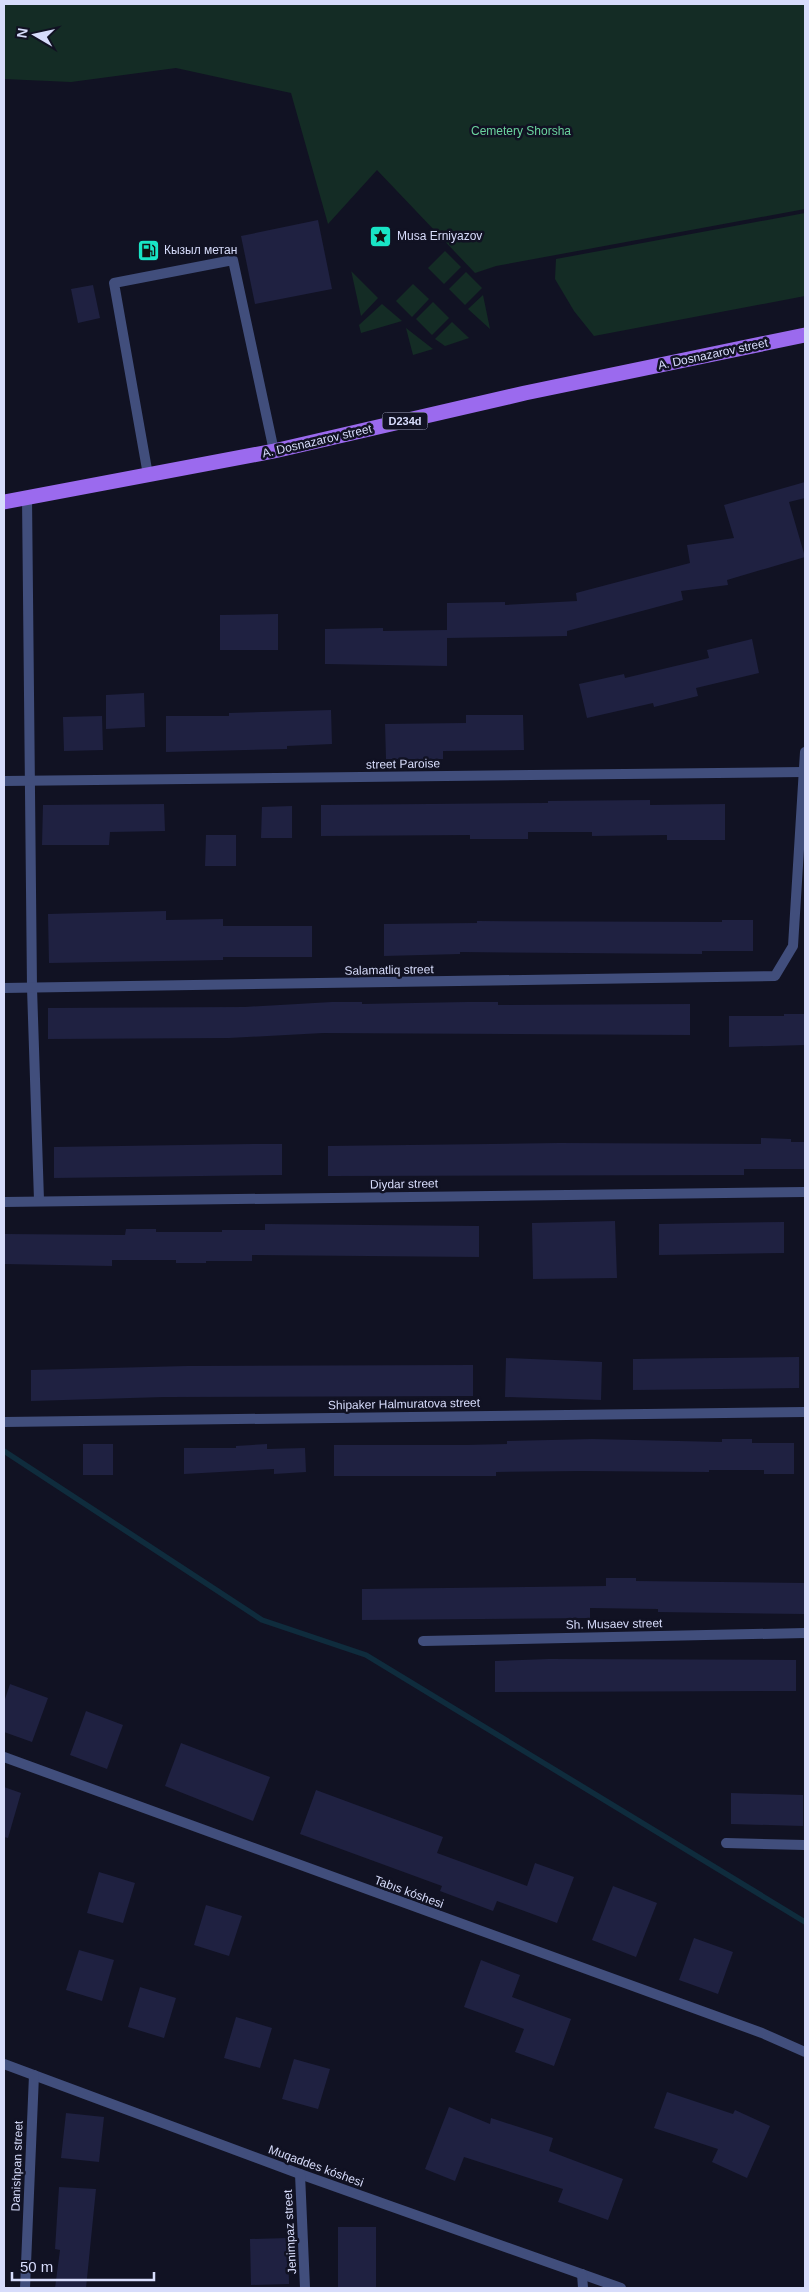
<svg xmlns="http://www.w3.org/2000/svg" width="809" height="2292" font-family="Helvetica,sans-serif">
  <rect width="100%" height="100%" fill="#111223"/>
  <g fill="#142c25">
    <path d="M4,4H805V209L496,266L475,273L377,170L328,224L291,93L176,68L71,82L4,79Z"/>
    <path d="M805,213V296L594,336L574,311L555,279L556,259Z"/>
    <path d="M445,251L461,267L444,284L428,268Z"/>
    <path d="M351,271L378,298L361,316L351,270Z"/>
    <path d="M466,272L482,288L465,305L449,289Z"/>
    <path d="M413,284L429,299L412,317L396,301Z"/>
    <path d="M483,295L490,329L468,309Z"/>
    <path d="M433,302L449,318L432,335L416,319Z"/>
    <path d="M382,304L402,321L361,333L359,325Z"/>
    <path d="M452,322L469,338L445,346L435,339Z"/>
    <path d="M406,328L433,349L413,355Z"/>
  </g>
  <g fill="none" stroke-linecap="round" stroke-linejoin="round">
    <path stroke="#0f2c3d" stroke-width="5.5" d="M4,1451L262,1620L366,1655L805,1922"/>
  </g>
  <g fill="#1f2141">
    <path d="M318,220L332,289L255,304L241,236Z"/>
    <path d="M93,285L100,318L78,323L71,289Z"/>
    <path d="M805,482V498L789,502L805,557L727,580L728,585L681,591L683,600L567,631V636L447,638V603L505,602V605L577,601L576,593L690,563L687,545L734,538L724,505Z"/>
    <path d="M278,614V650H220V615Z"/>
    <path d="M383,628V631L447,630V666L325,664V629Z"/>
    <path d="M752,639L759,673L696,688L698,696L654,707L653,703L587,718L579,684L624,674L625,678L709,658L707,650Z"/>
    <path d="M144,693L145,727L106,729V695Z"/>
    <path d="M331,710L332,744L287,746V749L166,752V716H229V713Z"/>
    <path d="M466,715H523L524,750L443,751V759H386L385,724L466,723Z"/>
    <path d="M102,716L103,750L64,751L63,717Z"/>
    <path d="M650,800V805L725,804V840H667V835L592,836V832H528V839H470V835L321,836V805L548,803V801Z"/>
    <path d="M164,804L165,831L110,832L109,845H42L43,805Z"/>
    <path d="M292,806V838H261L262,807Z"/>
    <path d="M206,835H236V866H205Z"/>
    <path d="M166,911V920L223,919V926H312V957H223V960L49,963L48,914Z"/>
    <path d="M722,920H753V951H702V954L460,952V954L384,956V924L477,923V921L722,922Z"/>
    <path d="M332,1002H362V1004L467,1002H498V1005L690,1004V1035L323,1033L229,1038L48,1039V1008L245,1007Z"/>
    <path d="M784,1014H805V1045L729,1047V1016H784Z"/>
    <path d="M761,1138L791,1139V1142H805V1169H744V1175L328,1176V1146L559,1143L761,1144Z"/>
    <path d="M252,1144H282V1175L54,1178V1147Z"/>
    <path d="M615,1221L617,1278L533,1279L532,1223Z"/>
    <path d="M784,1222V1253L659,1255V1224Z"/>
    <path d="M265,1224L479,1226V1257L252,1255V1261H206V1263H176V1260H112V1266L4,1264V1234L125,1235L126,1229H156V1232H222V1230H265Z"/>
    <path d="M799,1357V1388L633,1390V1359Z"/>
    <path d="M506,1358L602,1362L601,1400L505,1397Z"/>
    <path d="M473,1365V1396L164,1397L31,1401V1370L187,1366Z"/>
    <path d="M592,1439L722,1442V1439H752V1443H794V1474H764V1470H709V1472L581,1471L496,1472V1476H334V1445H466L507,1444V1441Z"/>
    <rect x="83" y="1444" width="30" height="31"/>
    <path d="M267,1444V1449L305,1448L306,1472L274,1474V1469L184,1474V1448H236V1446Z"/>
    <path d="M606,1578H636V1581L805,1583V1614L658,1612V1609L590,1608V1618L362,1620V1589L606,1586Z"/>
    <path d="M549,1659L796,1660V1691L495,1692V1661Z"/>
    <path d="M10,1684L48,1698L32,1742L4,1732V1702Z"/>
    <path d="M86,1711L123,1725L107,1769L70,1755Z"/>
    <path d="M181,1743L270,1777L253,1821L165,1786Z"/>
    <path d="M4,1787L21,1793L8,1838L4,1837Z"/>
    <path d="M316,1790L443,1837L437,1853L527,1886L535,1863L574,1877L557,1923L497,1901L493,1911L440,1891L442,1886L300,1834Z"/>
    <path d="M731,1793L803,1795V1826L731,1824Z"/>
    <path d="M99,1872L135,1883L123,1923L87,1913Z"/>
    <path d="M613,1886L657,1903L636,1957L592,1940Z"/>
    <path d="M206,1905L242,1916L229,1956L194,1945Z"/>
    <path d="M694,1938L733,1952L718,1994L679,1980Z"/>
    <path d="M79,1950L114,1960L102,2001L66,1990Z"/>
    <path d="M481,1960L520,1975L512,1997L571,2019L554,2066L515,2052L524,2029L464,2007Z"/>
    <path d="M140,1987L176,1998L164,2038L128,2027Z"/>
    <path d="M236,2017L272,2028L260,2068L224,2058Z"/>
    <path d="M294,2059L330,2069L318,2109L282,2099Z"/>
    <path d="M667,2092L733,2114L735,2110L770,2126L747,2178L712,2162L718,2149L654,2128Z"/>
    <path d="M449,2107L490,2124L491,2118L553,2138L549,2151L623,2179L608,2220L558,2202L563,2189L464,2157L455,2181L425,2169Z"/>
    <path d="M66,2113L104,2117L99,2162L61,2158Z"/>
    <path d="M59,2187L96,2189L86,2288H55L60,2250L55,2249Z"/>
    <rect x="338" y="2227" width="38" height="61"/>
    <path d="M288,2238L289,2284L251,2285L250,2239Z"/>
  </g>
  <g fill="none" stroke-linecap="round" stroke-linejoin="round">
    <path stroke="#414e7c" stroke-width="10" d="M148,475L114,283L233,260L274,451"/>
    <g stroke="#414e7c" stroke-width="10">
      <path d="M27,497L32,988L39,1200"/>
      <path d="M4,781L803,772"/>
      <path d="M4,988L775,976L793,946L805,752"/>
      <path d="M4,1202L805,1192"/>
      <path d="M4,1422L805,1412"/>
      <path d="M423,1641L805,1633"/>
      <path d="M4,1757L762,2033L805,2052"/>
      <path d="M726,1843L805,1845"/>
      <path d="M4,2064L300,2174L621,2288"/>
      <path d="M300,2174L305,2288"/>
      <path d="M582,2274L583,2288"/>
      <path d="M25,2288L34,2075"/>
    </g>
    <path stroke="#9b6aee" stroke-width="15" d="M4,502L274,451L525,393L805,335"/>
  </g>
  <defs>
    <symbol id="sight-square" viewBox="-11 -11 22 22"><rect x="-9" y="-9" width="18" height="18" rx="4" fill="#19e4c5" stroke="#111223"/><path d="M0-6L1.8-2.2L6-1.7L2.9 1.2L3.7 5.4L0 3.3L-3.7 5.4L-2.9 1.2L-6-1.7L-1.8-2.2Z" fill="#111"/></symbol>
    <symbol id="fuel-square" viewBox="-11 -11 22 22"><rect x="-9" y="-9" width="18" height="18" rx="4" fill="#19e4c5" stroke="#111223"/><path d="M-5.5-6h7V0h2V4h1.3V-2.5L3-4.5l.8-.8L6-3V5H2.5V1h-1V6h-7ZM-4.2-4.7v3.2H.2V-4.7Z" fill="#111"/></symbol>
  </defs>
  <g fill-rule="evenodd">
    <use href="#sight-square" x="368" y="224" width="25" height="25"/>
    <use href="#fuel-square" x="136" y="238" width="25" height="25"/>
  </g>
  <g text-anchor="middle" stroke-width="5" stroke-linejoin="round" paint-order="stroke">
    <rect fill="#111223" stroke="#9c9fba" stroke-width="1" x="382.5" y="412.5" width="45" height="17" rx="4"/>
    <g font-size="11" font-weight="bold" fill="#d7dcfb">
      <text x="405" y="425">D234d</text>
    </g>
    <g font-size="12" fill="#6bd39e" stroke="#111223">
      <text x="521" y="135">Cemetery Shorsha</text>
    </g>
    <g font-size="12" fill="#d7dcfb" stroke="#111223" text-anchor="start">
      <text x="397" y="240">Musa Erniyazov</text>
      <text x="164" y="254">Кызыл метан</text>
    </g>
    <g font-size="12" fill="#d7dcfb" stroke="#111223">
      <text transform="translate(713 354) rotate(-12)" y="4">A. Dosnazarov street</text>
      <text transform="translate(317 441) rotate(-13)" y="4">A. Dosnazarov street</text>
      <text transform="translate(403 764) rotate(-1)" y="4">street Paroise</text>
      <text transform="translate(389 970) rotate(-1)" y="4">Salamatliq street</text>
      <text transform="translate(404 1184) rotate(-1)" y="4">Diydar street</text>
      <text transform="translate(404 1404) rotate(-1)" y="4">Shipaker Halmuratova street</text>
      <text transform="translate(614 1624) rotate(-1)" y="4">Sh. Musaev street</text>
      <text transform="translate(409 1892) rotate(20)" y="4">Tabıs kóshesi</text>
      <text transform="translate(17 2166) rotate(-88)" y="4">Danishpan street</text>
      <text transform="translate(316 2166) rotate(20)" y="4">Muqaddes kóshesi</text>
      <text transform="translate(290 2232) rotate(-93)" y="4">Jenimpaz street</text>
    </g>
  </g>
  <rect width="809" height="2292" fill="none" stroke="#d7dcfb" stroke-width="10"/>
  <g transform="translate(35 35) rotate(279)" stroke="#111223" stroke-width="4" paint-order="stroke">
  <path d="M0-4L9 19L0 12L-9 19Z" fill="#d7dcfb"/>
  <text y="-8" font-size="14" font-weight="bold" text-anchor="middle" fill="#d7dcfb">N</text>
  </g>
  <path d="M12 2272v8h142v-8" fill="none" stroke="#d7dcfb" stroke-width="2.5"/>
  <text x="20" y="2272" font-size="15" fill="#d7dcfb" stroke="#111223" stroke-width="4" paint-order="stroke">50 m</text>
</svg>
